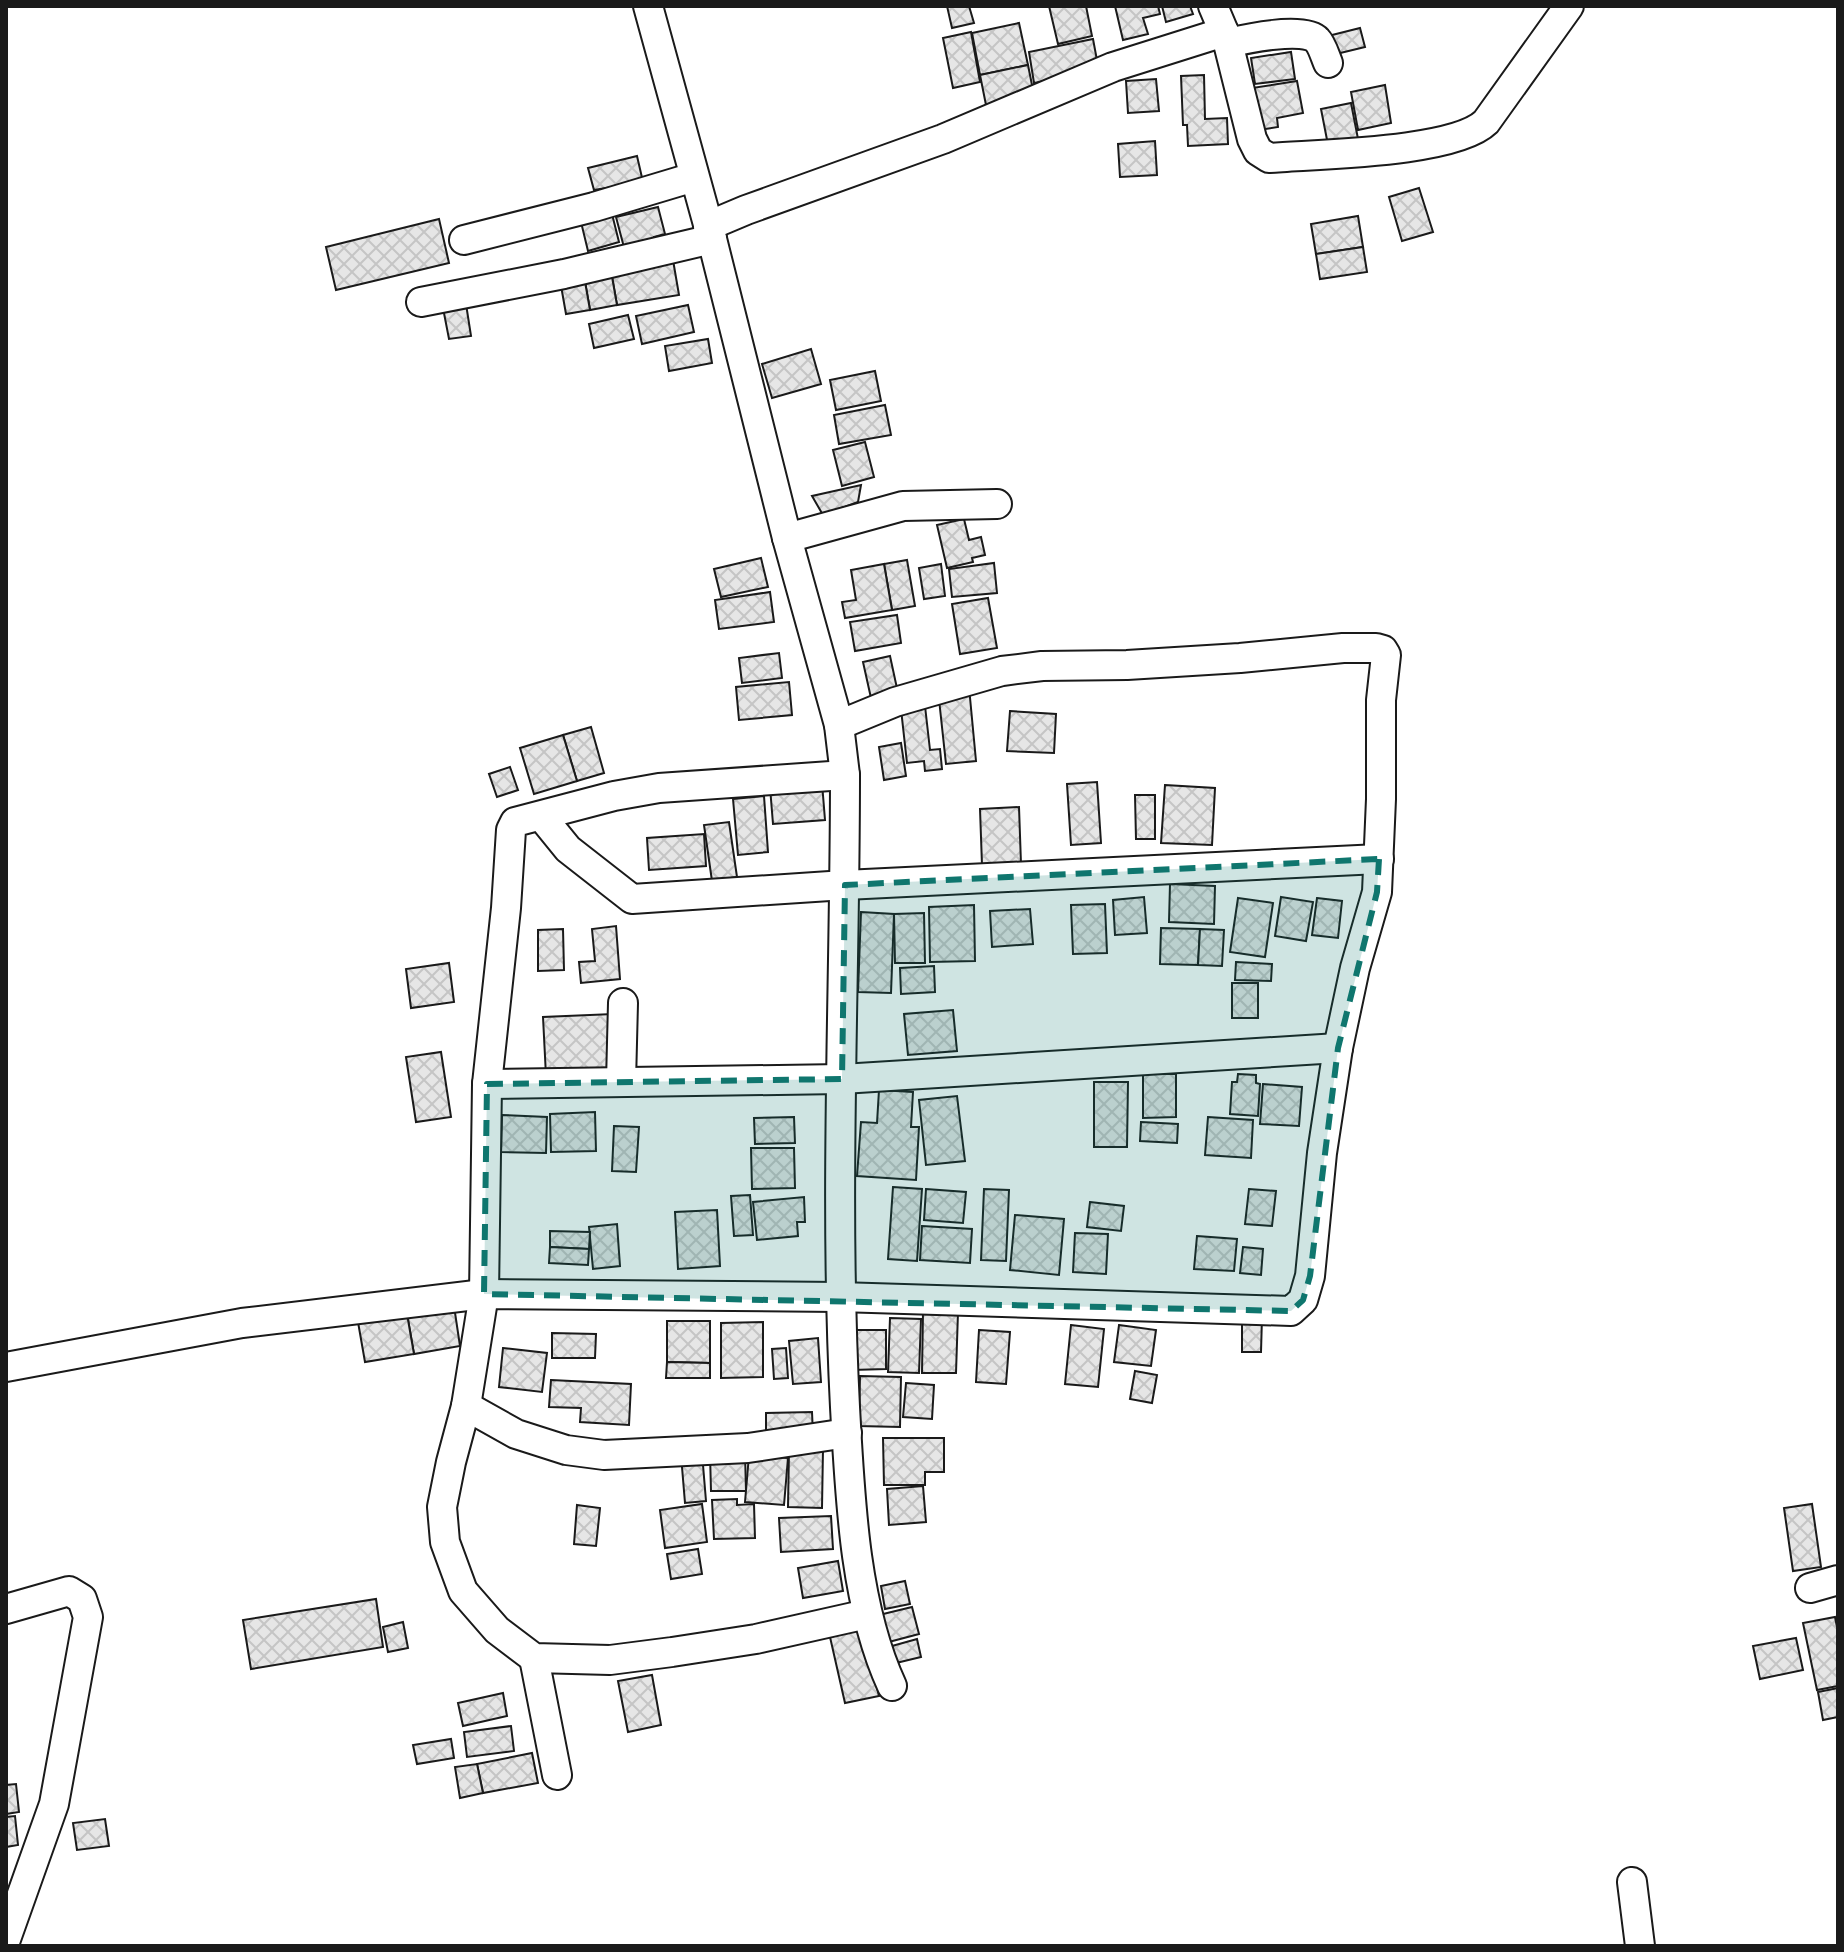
<svg xmlns="http://www.w3.org/2000/svg" width="1844" height="1952" font-family="'Work Sans',sans-serif">
  <defs>
    <pattern id="building-cross-hatch" width="8" height="8" patternUnits="userSpaceOnUse" patternTransform="scale(2)"><rect width="8" height="8" fill="#e6e6e6"/><path d="M0 0l8 8M0 8l8-8" fill="none" stroke="#c5c5c5"/></pattern>
  </defs>
  <rect width="100%" height="100%" fill="#fff"/>
  <g fill="url(#building-cross-hatch)" stroke="#1a1a1a" stroke-width="2">
    <path d="M947,6H969L974,23L952,28Z"/>
    <path d="M1049,6H1086L1092,36L1058,44Z"/>
    <path d="M1115,6H1158L1160,14L1143,18L1148,34L1123,40Z"/>
    <path d="M1162,6H1190L1193,14L1166,22Z"/>
    <path d="M1019,23L1028,65L980,75L972,33Z"/>
    <path d="M1360,28L1365,47L1332,55L1328,36Z"/>
    <path d="M971,32L980,82L953,88L943,38Z"/>
    <path d="M1093,39L1099,71L1034,83L1029,52Z"/>
    <path d="M1291,52L1295,79L1255,84L1251,58Z"/>
    <path d="M1028,65L1034,95L986,105L980,75Z"/>
    <path d="M1204,75L1205,119L1227,118L1228,144L1188,146L1187,125H1183L1181,76Z"/>
    <path d="M1156,79L1159,111L1128,113L1126,81Z"/>
    <path d="M1297,81L1303,113L1277,118L1278,127L1258,130L1252,88Z"/>
    <path d="M1385,85L1391,123L1358,130L1351,92Z"/>
    <path d="M1351,103L1359,144L1329,150L1321,109Z"/>
    <path d="M1155,141L1157,175L1120,177L1118,144Z"/>
    <path d="M637,156L643,182L594,190L588,168Z"/>
    <path d="M1419,188L1433,232L1402,241L1389,197Z"/>
    <path d="M658,207L665,234L654,237L656,248L626,255L616,217Z"/>
    <path d="M612,214L619,242L588,251L581,222Z"/>
    <path d="M1358,216L1363,247L1316,254L1311,224Z"/>
    <path d="M439,219L449,263L336,290L326,247Z"/>
    <path d="M1363,247L1367,272L1320,279L1316,254Z"/>
    <path d="M673,260L679,295L617,305L611,271Z"/>
    <path d="M611,271L617,305L590,310L584,276Z"/>
    <path d="M584,276L590,310L566,314L560,280Z"/>
    <path d="M466,304L471,336L449,339L443,308Z"/>
    <path d="M688,305L694,332L642,344L636,316Z"/>
    <path d="M628,315L634,339L594,348L589,324Z"/>
    <path d="M708,339L712,363L669,371L665,346Z"/>
    <path d="M811,349L821,384L772,398L762,364Z"/>
    <path d="M875,371L881,401L836,410L830,380Z"/>
    <path d="M885,405L891,435L839,444L834,415Z"/>
    <path d="M865,442L874,477L842,486L833,450Z"/>
    <path d="M861,485L858,502L823,515L812,496Z"/>
    <path d="M964,519L969,540L981,537L985,555L972,558L973,562L947,568L937,525Z"/>
    <path d="M761,558L768,587L721,597L714,569Z"/>
    <path d="M907,560L915,606L892,610L884,564Z"/>
    <path d="M994,563L997,593L952,597L949,569Z"/>
    <path d="M884,564L892,610L845,618L842,602L856,600L851,570Z"/>
    <path d="M941,564L945,596L924,599L919,568Z"/>
    <path d="M770,592L774,622L719,629L715,600Z"/>
    <path d="M988,598L997,648L960,654L952,604Z"/>
    <path d="M897,615L901,643L855,651L850,622Z"/>
    <path d="M779,653L782,678L742,683L739,658Z"/>
    <path d="M890,656L898,693L871,698L863,662Z"/>
    <path d="M789,682L792,715L739,720L736,687Z"/>
    <path d="M969,687L976,761L946,764L938,690Z"/>
    <path d="M925,706L930,750L940,749L942,769L925,771L924,761L907,763L901,709Z"/>
    <path d="M1010,711L1056,714L1054,753L1007,751Z"/>
    <path d="M591,727L604,773L577,781L563,735Z"/>
    <path d="M563,735L577,781L534,794L520,748Z"/>
    <path d="M901,743L906,776L884,780L879,747Z"/>
    <path d="M510,767L518,790L497,797L489,774Z"/>
    <path d="M1097,782L1101,843L1071,845L1067,784Z"/>
    <path d="M822,783L825,820L773,824L770,787Z"/>
    <path d="M1165,785L1215,788L1212,845L1161,843Z"/>
    <path d="M1135,795H1155V839H1136Z"/>
    <path d="M764,796L768,852L738,855L733,799Z"/>
    <path d="M1019,807L1021,864L982,865L980,809Z"/>
    <path d="M729,822L737,877L712,881L704,825Z"/>
    <path d="M704,834L706,866L649,870L647,838Z"/>
    <path d="M1170,884L1215,886L1214,924L1169,922Z"/>
    <path d="M1144,897L1147,933L1115,935L1113,900Z"/>
    <path d="M1281,897L1313,902L1306,941L1275,936Z"/>
    <path d="M1238,898L1273,903L1265,957L1230,952Z"/>
    <path d="M1317,898L1342,901L1338,938L1312,935Z"/>
    <path d="M1105,904L1107,953L1073,954L1071,905Z"/>
    <path d="M974,905L975,961L930,962L929,907Z"/>
    <path d="M1030,909L1033,944L992,947L990,911Z"/>
    <path d="M861,912L894,914L891,993L858,992Z"/>
    <path d="M924,913L925,963H895L894,914Z"/>
    <path d="M616,926L620,979L581,983L579,962L595,961L592,929Z"/>
    <path d="M1161,928L1200,929L1198,965L1160,964Z"/>
    <path d="M563,929L564,970L538,971V930Z"/>
    <path d="M1200,929L1224,930L1222,966L1198,965Z"/>
    <path d="M1236,962L1272,964L1271,981L1235,980Z"/>
    <path d="M449,963L454,1002L411,1008L406,969Z"/>
    <path d="M934,966L935,992L901,994L900,968Z"/>
    <rect x="1232" y="983" width="26" height="35"/>
    <path d="M953,1010L957,1051L908,1055L904,1014Z"/>
    <path d="M613,1014L616,1072L546,1076L543,1017Z"/>
    <path d="M441,1052L451,1117L416,1122L406,1057Z"/>
    <path d="M1143,1074H1176V1117L1143,1118Z"/>
    <path d="M1238,1074L1256,1075V1083L1260,1084L1258,1116L1230,1114L1232,1082H1237Z"/>
    <path d="M1094,1082H1128L1127,1147H1094Z"/>
    <path d="M1263,1084L1302,1087L1299,1126L1260,1124Z"/>
    <path d="M879,1090L913,1092L911,1127H919L916,1180L857,1176L861,1122L877,1123Z"/>
    <path d="M957,1096L965,1161L926,1165L919,1100Z"/>
    <path d="M595,1112L596,1151L551,1152L550,1114Z"/>
    <path d="M502,1115L547,1117L546,1153L501,1152Z"/>
    <path d="M794,1117L795,1143L755,1144L754,1118Z"/>
    <path d="M1208,1117L1253,1120L1251,1158L1205,1155Z"/>
    <path d="M1141,1122L1178,1124L1177,1143L1140,1141Z"/>
    <path d="M614,1126L639,1127L636,1172L612,1171Z"/>
    <path d="M751,1148H794L795,1188L752,1189Z"/>
    <path d="M893,1187L922,1189L917,1261L888,1259Z"/>
    <path d="M926,1189L966,1192L963,1223L924,1220Z"/>
    <path d="M984,1189L1009,1190L1006,1261L981,1260Z"/>
    <path d="M1249,1189L1276,1191L1272,1226L1245,1224Z"/>
    <path d="M750,1195L753,1235L734,1236L731,1196Z"/>
    <path d="M804,1197L805,1222H797L798,1236L757,1240L753,1202Z"/>
    <path d="M1090,1202L1124,1206L1121,1231L1087,1227Z"/>
    <path d="M717,1210L720,1266L678,1269L675,1212Z"/>
    <path d="M1015,1215L1064,1219L1059,1275L1010,1270Z"/>
    <path d="M617,1224L620,1266L593,1269L589,1227Z"/>
    <path d="M922,1226L972,1229L970,1263L920,1260Z"/>
    <path d="M550,1231L590,1232L589,1249L550,1247Z"/>
    <path d="M1075,1233L1108,1234L1106,1274L1073,1272Z"/>
    <path d="M1197,1236L1237,1239L1234,1271L1194,1269Z"/>
    <path d="M550,1247L589,1249L588,1265L549,1263Z"/>
    <path d="M1243,1247L1263,1249L1261,1275L1240,1273Z"/>
    <path d="M454,1306L460,1346L414,1354L407,1314Z"/>
    <path d="M923,1312H958L956,1373H922Z"/>
    <path d="M407,1314L414,1354L365,1362L358,1322Z"/>
    <path d="M1242,1317H1262L1261,1352H1242Z"/>
    <path d="M890,1318L921,1319L919,1373L888,1372Z"/>
    <path d="M667,1321H710V1363L667,1362Z"/>
    <path d="M763,1322V1377L721,1378V1323Z"/>
    <path d="M1071,1325L1104,1329L1098,1387L1065,1384Z"/>
    <path d="M1119,1325L1156,1330L1151,1366L1114,1362Z"/>
    <path d="M852,1330H886V1369L852,1370Z"/>
    <path d="M979,1330L1010,1332L1006,1384L976,1382Z"/>
    <path d="M552,1333L596,1334L595,1358H552Z"/>
    <path d="M818,1338L821,1382L793,1384L789,1341Z"/>
    <path d="M503,1348L547,1353L542,1392L499,1387Z"/>
    <path d="M786,1348L788,1378L774,1379L772,1349Z"/>
    <path d="M667,1362L710,1363V1378H666Z"/>
    <path d="M1135,1371L1157,1375L1152,1403L1130,1399Z"/>
    <path d="M860,1376L901,1377L900,1427L859,1426Z"/>
    <path d="M551,1380L631,1384L629,1425L580,1422L581,1408L549,1407Z"/>
    <path d="M906,1383L934,1385L932,1419L903,1417Z"/>
    <path d="M812,1412L813,1435L766,1436V1413Z"/>
    <path d="M883,1438H944V1472H925V1485H884Z"/>
    <path d="M789,1449H823L822,1508L788,1507Z"/>
    <path d="M702,1453L706,1501L685,1503L681,1455Z"/>
    <path d="M745,1453L746,1491H711L710,1454Z"/>
    <path d="M749,1455L788,1458L784,1505L745,1502Z"/>
    <path d="M923,1486L926,1522L889,1525L887,1489Z"/>
    <path d="M737,1499V1505L754,1504L755,1538L714,1539L712,1500Z"/>
    <path d="M702,1504L707,1542L665,1548L660,1510Z"/>
    <path d="M1812,1504L1821,1567L1793,1571L1784,1508Z"/>
    <path d="M577,1505L600,1508L596,1546L574,1544Z"/>
    <path d="M831,1516L833,1549L781,1552L779,1518Z"/>
    <path d="M698,1549L702,1574L671,1579L667,1554Z"/>
    <path d="M838,1561L843,1591L803,1598L798,1568Z"/>
    <path d="M905,1581L910,1604L885,1609L881,1586Z"/>
    <path d="M376,1599L383,1647L251,1669L243,1620Z"/>
    <path d="M912,1607L919,1634L885,1643L879,1615Z"/>
    <path d="M1835,1617L1838,1632V1686L1817,1690L1803,1623Z"/>
    <path d="M403,1622L408,1648L388,1652L383,1627Z"/>
    <path d="M863,1629L879,1696L845,1703L830,1637Z"/>
    <path d="M1796,1638L1803,1670L1760,1679L1753,1646Z"/>
    <path d="M917,1639L921,1657L896,1663L892,1646Z"/>
    <path d="M652,1675L661,1725L628,1732L618,1681Z"/>
    <path d="M1838,1688V1717L1823,1720L1818,1692Z"/>
    <path d="M503,1693L507,1716L463,1726L458,1703Z"/>
    <path d="M511,1726L514,1751L467,1757L464,1732Z"/>
    <path d="M451,1739L454,1758L417,1764L413,1745Z"/>
    <path d="M532,1753L538,1783L483,1793L477,1764Z"/>
    <path d="M477,1764L483,1793L460,1798L455,1767Z"/>
    <path d="M16,1784L19,1812L6,1814V1785Z"/>
    <path d="M15,1816L18,1845L6,1847V1817Z"/>
    <path d="M105,1819L109,1846L77,1850L73,1823Z"/>
  </g>
  <g fill="none" stroke-linecap="round" stroke-linejoin="round">
    <defs>
      <g id="minor">
        <path d="M648,6L712,239L787,538L839,725L845,775C845,986 834,1197 845,1407C850,1496 854,1604 892,1686"/>
        <path d="M1213,6L1224,32"/>
        <path d="M1228,43L1252,139L1258,151L1269,158C1317,154 1454,153 1486,122L1569,6"/>
        <path d="M708,226L746,210L943,139L1113,67L1224,32L1228,43C1245,39 1305,26 1317,40C1322,45 1325,56 1328,63"/>
        <path d="M464,240L594,207L694,177"/>
        <path d="M421,302L564,274L712,239"/>
        <path d="M787,538L903,506L997,504"/>
        <path d="M845,775L659,788L614,796L515,822L511,830L506,908L487,1084L484,1294L466,1406L451,1462L442,1507L445,1542L463,1591L497,1630L534,1658L610,1660L672,1652L756,1639L867,1614"/>
        <path d="M542,817L568,849L632,899L845,885L1379,859"/>
        <path d="M621,1082L623,1003"/>
        <path d="M487,1084L842,1079L1338,1048"/>
        <path d="M6,1367L242,1323L484,1294L839,1297L1291,1311L1303,1300L1310,1276L1322,1153L1338,1048L1355,968L1377,892L1381,799V700L1386,655L1383,650L1376,648H1343L1240,658L1127,665L1042,666L1002,671L895,702L839,725"/>
        <path d="M466,1406L516,1434L566,1450L604,1455L748,1448L847,1433"/>
        <path d="M1810,1588L1838,1580"/>
        <path d="M6,1609L69,1591L82,1599L88,1617L54,1804L6,1939"/>
        <path d="M534,1658L557,1775"/>
        <path d="M1632,1882L1640,1946"/>
      </g>
    </defs>
    <use href="#minor" stroke="#1a1a1a" stroke-width="32"/>
    <use href="#minor" stroke="#fff" stroke-width="28"/>
  </g>
  <path fill="#0f766e" fill-opacity="0.2" stroke="#0f766e" stroke-width="6" stroke-dasharray="16 10" stroke-linejoin="round" d="M1379,859L1377,892L1338,1048L1310,1276L1303,1300L1291,1311L484,1294L487,1084L842,1079L845,885Z"/>
  <rect width="1844" height="1952" fill="none" stroke="#1a1a1a" stroke-width="16"/>
</svg>
